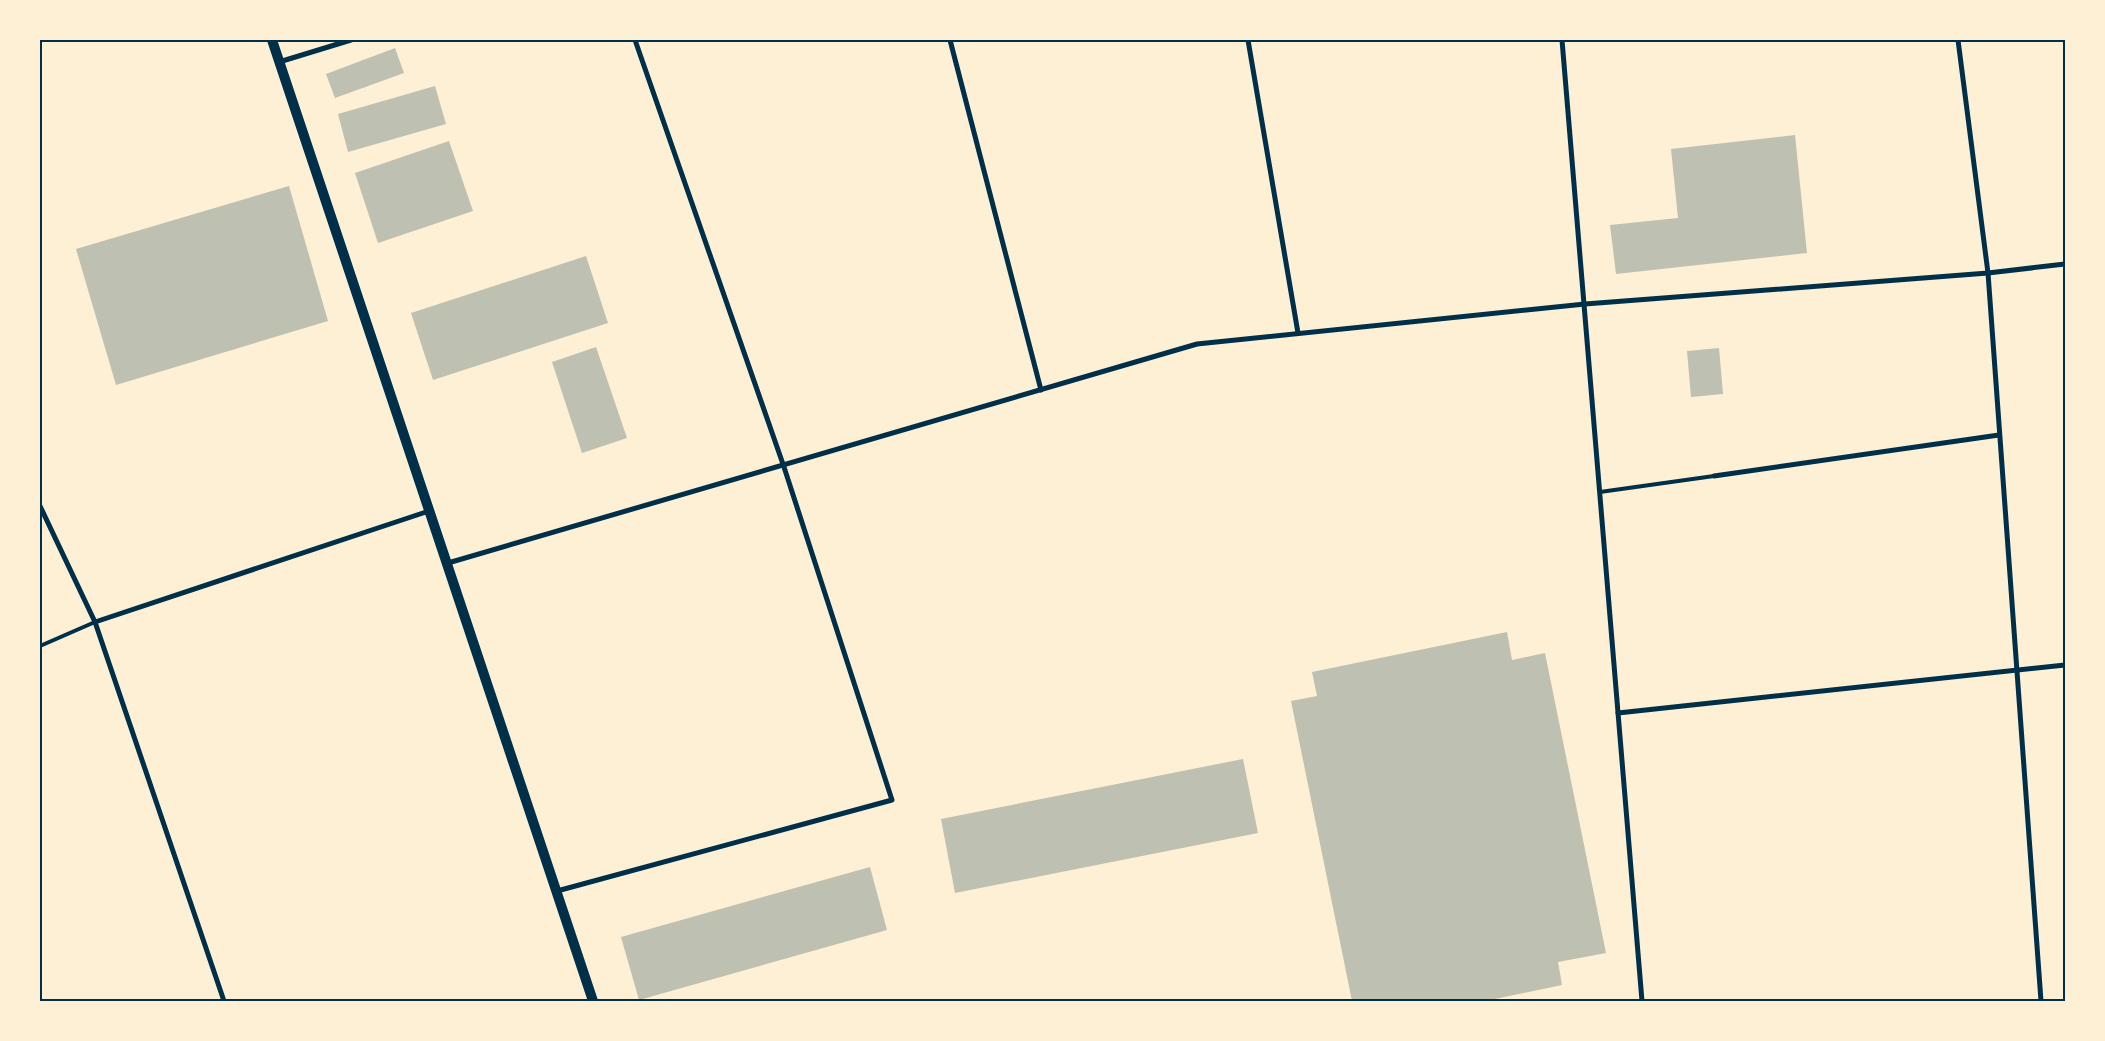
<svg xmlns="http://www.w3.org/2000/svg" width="2105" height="1041" font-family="'DejaVu Sans',sans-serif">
  <rect width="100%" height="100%" fill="#fdf0d5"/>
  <g fill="#bec0b2">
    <path d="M395,48L404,73L335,98L326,74Z"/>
    <path d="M435,86L446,124L348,152L338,114Z"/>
    <path d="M1795,135L1807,253L1616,274L1610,225L1678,218L1671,149Z"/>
    <path d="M449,141L473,211L378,243L355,173Z"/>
    <path d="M289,186L328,321L116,385L76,249Z"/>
    <path d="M586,256L608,323L433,380L411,313Z"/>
    <path d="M596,347L627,438L582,453L552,362Z"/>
    <path d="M1719,348L1723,394L1691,397L1687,351Z"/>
    <path d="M1507,632L1512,660L1545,653L1606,953L1558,962L1562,985L1485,1001H1352L1291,701L1317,696L1312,672Z"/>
    <path d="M1243,759L1258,833L955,893L941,819Z"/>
    <path d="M870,867L887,930L639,1000L621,937Z"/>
  </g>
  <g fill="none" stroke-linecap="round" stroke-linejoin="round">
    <g stroke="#003049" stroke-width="4">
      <path d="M1600,492L1714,476"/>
      <path d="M40,646L95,622"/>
    </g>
    <g stroke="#003049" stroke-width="5">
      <path d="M950,40L1041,390"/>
      <path d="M1248,40L1298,333"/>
      <path d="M1562,40L1642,1001"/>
      <path d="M1958,40L1988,273L2041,1001"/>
      <path d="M279,62L351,40"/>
      <path d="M1714,476L1999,435"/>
      <path d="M40,506L95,622L224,1001"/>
      <path d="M448,563L1197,344L1585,304L1988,273L2065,264"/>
      <path d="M95,622L429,511"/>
      <path d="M1618,713L2065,665"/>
      <path d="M557,891L892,800L784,467L635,40"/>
    </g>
    <path stroke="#003049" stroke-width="10" d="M272,40L593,1001"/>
  </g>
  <rect width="2105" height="1041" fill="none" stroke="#fdf0d5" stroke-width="82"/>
  <rect x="41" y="41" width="2023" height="959" fill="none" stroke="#003049" stroke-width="2"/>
</svg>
